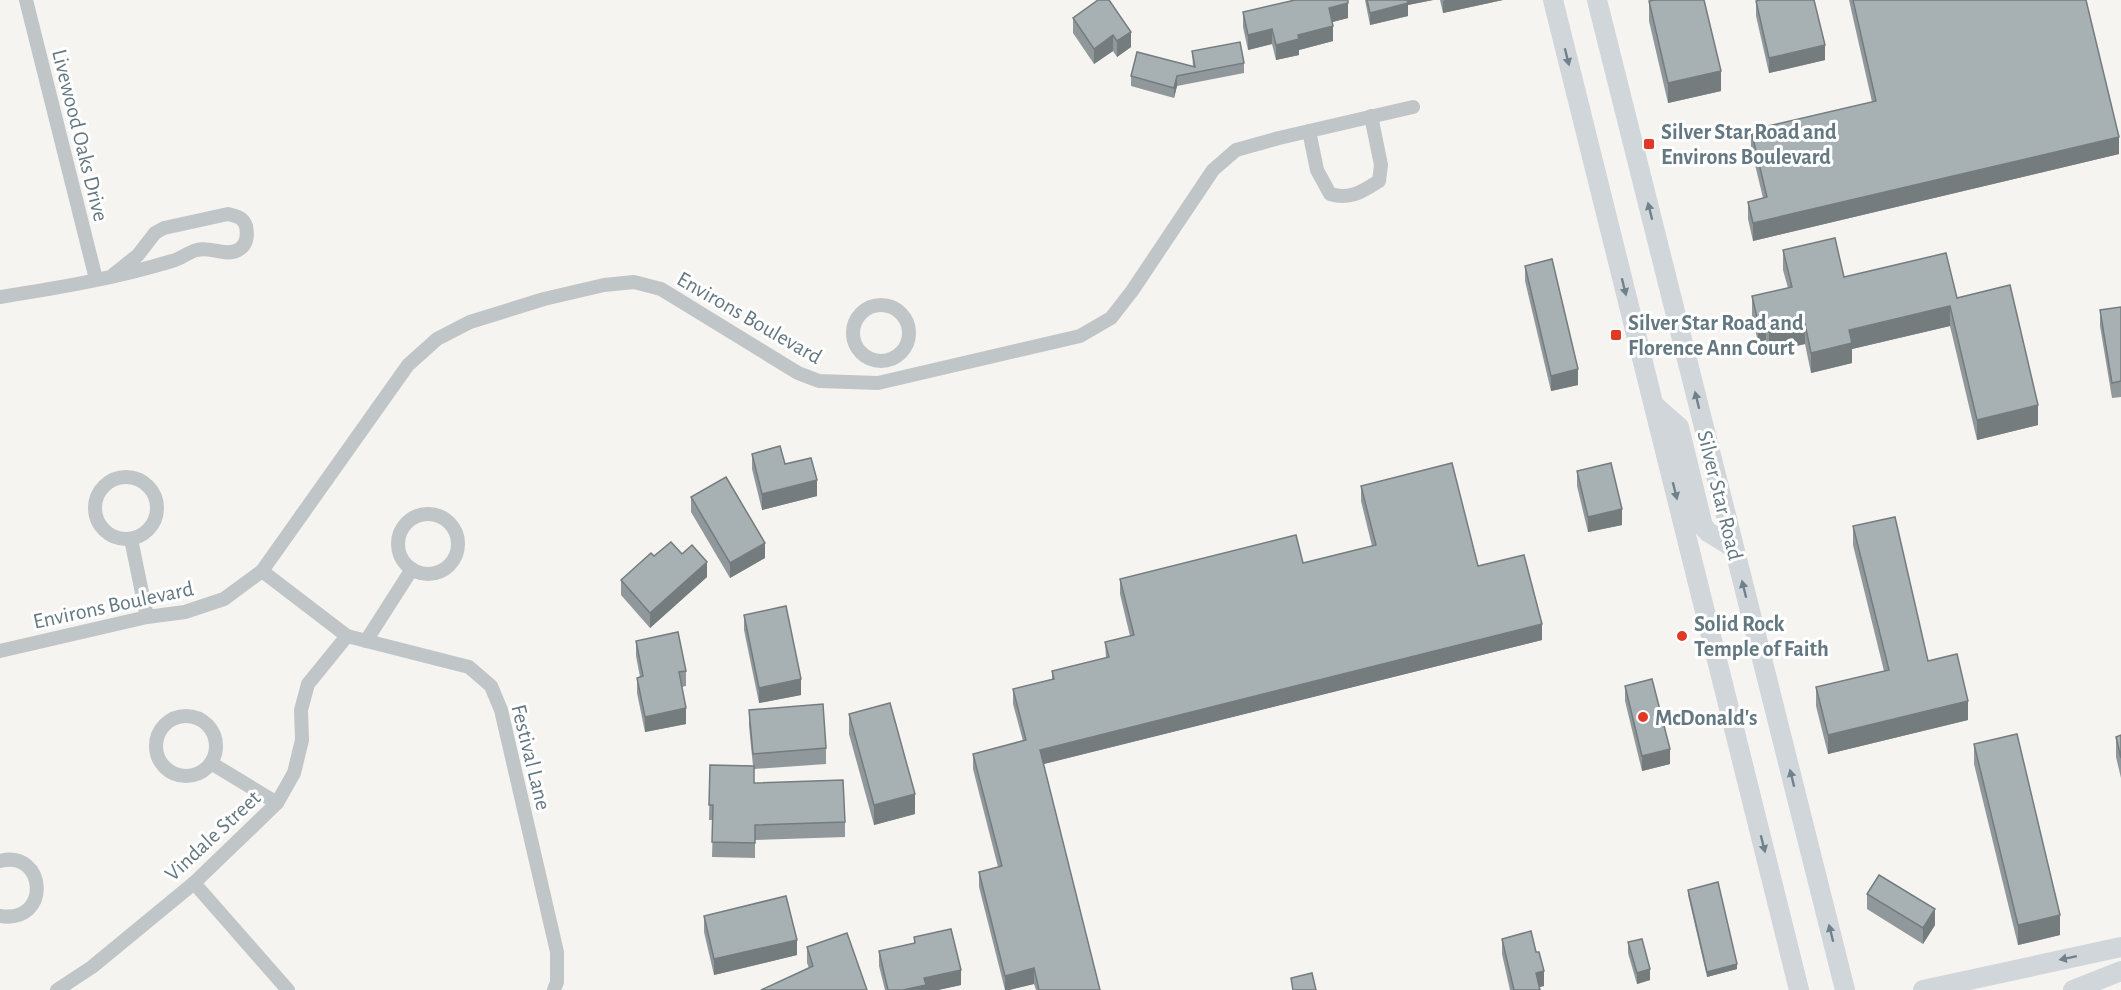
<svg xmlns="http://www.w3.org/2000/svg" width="2121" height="990" font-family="'Alegreya Sans',sans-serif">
  <rect width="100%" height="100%" fill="#f5f4f1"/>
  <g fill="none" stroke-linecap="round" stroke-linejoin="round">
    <g stroke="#c0c5c7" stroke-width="14">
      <path d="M26,0L96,279"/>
      <path d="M1309,131L1317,170L1330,194C1350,200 1362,192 1379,181L1381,165L1371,116"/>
      <path d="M0,297C58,288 116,278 172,261C181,259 188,252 197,250C210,246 225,257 238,250C247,245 248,236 246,226C243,217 236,216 228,214L164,228L155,233L138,255L113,275"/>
      <circle cx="881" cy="333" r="28"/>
      <circle cx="126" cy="508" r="31"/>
      <circle cx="428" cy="544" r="30"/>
      <path d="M131,539L147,617"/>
      <path d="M262,571L347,636L469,667L491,686L501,710L557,952V982L554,990"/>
      <path d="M366,641L412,569"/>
      <path d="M0,651L147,617L185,612L224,599L262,571L408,365L437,339L470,322L544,299L604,285L634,282L661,289L798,373L819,381L878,383L1080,336L1111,318L1132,291L1213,170L1236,150L1279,138L1413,107"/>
      <circle cx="186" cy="746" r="30"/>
      <path d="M211,763L277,803"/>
      <path d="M0,861C46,849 52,924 0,916"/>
      <path d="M194,883L288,990"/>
      <path d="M57,990L92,967L194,883L277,803L294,773L302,740L301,710L308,684L347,636"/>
    </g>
    <g stroke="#d1d6da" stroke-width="20">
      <path d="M1553,0L1799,990"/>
      <path d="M1597,0L1845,990"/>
      <path d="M1654,405L1679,427L1703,526L1708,532L1734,548"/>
      <path d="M1923,990L2121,947"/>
      <path d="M2073,990L2121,971"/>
    </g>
  </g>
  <g fill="#90989b">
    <path d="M1098,0L1131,47L1117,57L1113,51L1094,64L1073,33V18Z"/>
    <path d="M1365,0H1433L1408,5V16L1370,25Z"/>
    <path d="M1440,0H1503L1443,13Z"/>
    <path d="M1849,0H2086L2119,154L1753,241L1748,219V202L1763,198L1751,148V130L1872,102Z"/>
    <path d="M1649,1L1721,91L1668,103L1649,21Z"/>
    <path d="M1756,1L1825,60L1769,73L1756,16Z"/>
    <path d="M1243,12L1348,18L1332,22L1333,41L1299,50V55L1276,60L1272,44L1248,50L1243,27Z"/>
    <path d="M1192,51L1244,63V73L1177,86L1174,98L1131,86V76L1193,67Z"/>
    <path d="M1783,250L1844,277L1957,298L2038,425L1977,440L1950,326L1852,349V363L1811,373L1805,344L1769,352L1766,340L1758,342L1752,316V296L1788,288L1783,270Z"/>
    <path d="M1525,266L1578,385L1551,391L1525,281Z"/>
    <path d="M2121,307V397L2112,398L2100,326V310Z"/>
    <path d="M752,454L785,464L817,496L762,510L752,469Z"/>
    <path d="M1577,471L1622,525L1588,532L1577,486Z"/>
    <path d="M1361,486L1478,566L1542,640L1043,764L1100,990H1036L1034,984L1009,990H1005L979,887V872L998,867L973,769V754L1023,741L1013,704V689L1052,679V671L1106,658L1105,642L1130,636L1120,594V579L1303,563L1372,546L1361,501Z"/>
    <path d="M691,497L765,558L730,578L691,512Z"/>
    <path d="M1853,526L1928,661L1968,720L1828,754L1816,706V687L1884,671L1853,545Z"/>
    <path d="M682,554L707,577L650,628L621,595V580Z"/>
    <path d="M744,615L801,695L759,703L744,630Z"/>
    <path d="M636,641L686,671V686L682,687L686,724L645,732L637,693V678L640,677L636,656Z"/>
    <path d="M1625,686L1670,764L1642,771L1625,701Z"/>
    <path d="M749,710L826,748V764L754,769V783L845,822V837L755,840V858L712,857L713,820H709L710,765L753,766L749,726Z"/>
    <path d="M849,714L915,814L874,825L849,734Z"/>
    <path d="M2121,735V778L2116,757V737Z"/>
    <path d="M1974,744L2060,935L2018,945L1974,764Z"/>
    <path d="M1688,890L1737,969L1707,977L1688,895Z"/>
    <path d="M1867,894L1935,925L1923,944L1867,909Z"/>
    <path d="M704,916L797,955L714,975L704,932Z"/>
    <path d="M914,937L961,985L938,990H885L879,966V951L914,943Z"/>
    <path d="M1502,939L1544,986L1539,987L1540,990H1510L1502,954Z"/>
    <path d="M1628,942L1650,980L1637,984L1628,953Z"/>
    <path d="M807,947L867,990L809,968L807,963Z"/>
  </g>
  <g fill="#757c7e">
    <path d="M1406,0H1433L1408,5V16L1370,25V13Z"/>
    <path d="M1446,0H1503L1443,13V1Z"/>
    <path d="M1348,3V18L1329,23V8Z"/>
    <path d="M1333,26V41L1299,50V55L1276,60V45L1298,35Z"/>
    <path d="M1272,29V44L1248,50V35Z"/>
    <path d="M1131,32V47L1117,57V41Z"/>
    <path d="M1113,35V51L1094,64V49Z"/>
    <path d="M1825,45V60L1769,73V58Z"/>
    <path d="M1721,71V91L1668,103V83Z"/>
    <path d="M1177,76V86L1174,98V88Z"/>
    <path d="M2119,137V154L1753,241V223Z"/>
    <path d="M1950,306V326L1852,349V363L1811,373V353L1849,330Z"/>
    <path d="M1766,321V340L1758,342V322Z"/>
    <path d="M1805,324V344L1769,352V332Z"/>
    <path d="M1578,369V385L1551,391V376Z"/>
    <path d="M2038,405V425L1977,440V420Z"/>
    <path d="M817,480V496L762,510V494Z"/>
    <path d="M1622,509V525L1588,532V517Z"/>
    <path d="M765,543V558L730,578V563Z"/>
    <path d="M707,562V577L650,628V613Z"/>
    <path d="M1542,624V640L1040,765V750Z"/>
    <path d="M801,679V695L759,703V688Z"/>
    <path d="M1968,701V720L1828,754V735Z"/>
    <path d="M686,708V724L645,732V717Z"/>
    <path d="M1670,749V764L1642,771V756Z"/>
    <path d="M915,794V814L874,825V805Z"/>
    <path d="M1935,909V925L1923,944V928Z"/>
    <path d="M2060,915V935L2018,945V925Z"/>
    <path d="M797,940V955L714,975V959Z"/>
    <path d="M1737,964V969L1707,977V972Z"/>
    <path d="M1034,968V984L1009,990H1005V976Z"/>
    <path d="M1650,969V980L1637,984V973Z"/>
    <path d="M961,970V985L938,990H903L924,978Z"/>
    <path d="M1544,971V986L1536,988V973Z"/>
  </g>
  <g fill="#a7b1b4" stroke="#757c7e" stroke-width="1.5">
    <path d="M1098,0H1109L1131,32L1117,41L1113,35L1094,49L1073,18Z"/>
    <path d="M1295,0H1348V3L1329,8L1333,26L1298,35L1299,39L1276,45L1272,29L1248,35L1243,12Z"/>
    <path d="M1367,0H1407L1408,3L1370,13Z"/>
    <path d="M1654,0H1704L1721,71L1668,83L1649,1Z"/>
    <path d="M1761,0H1814L1825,45L1769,58L1756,1Z"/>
    <path d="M1853,0H2086L2119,137L1753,223L1748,202L1767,197L1751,130L1876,101Z"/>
    <path d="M1240,42L1244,63L1177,76L1174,88L1131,76L1137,52L1195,67L1192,51Z"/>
    <path d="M1835,238L1844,277L1946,253L1957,298L2010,285L2038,405L1977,420L1950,306L1849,330L1852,343L1811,353L1805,324L1769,332L1766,321L1758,322L1752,296L1792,287L1783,250Z"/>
    <path d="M1552,259L1578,369L1551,376L1525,266Z"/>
    <path d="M2121,307V381L2112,383L2100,310Z"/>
    <path d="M780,446L785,464L811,458L817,480L762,494L752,454Z"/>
    <path d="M1452,463L1478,566L1524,555L1542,624L1040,750L1100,990H1039L1034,968L1005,976L979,872L1002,866L973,754L1026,740L1013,689L1054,679L1052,671L1109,657L1105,642L1134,635L1120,579L1296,535L1303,563L1376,545L1361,486Z"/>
    <path d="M1611,463L1622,509L1588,517L1577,471Z"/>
    <path d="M726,477L765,543L730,563L691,497Z"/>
    <path d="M1895,517L1928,661L1957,654L1968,701L1828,735L1816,687L1889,670L1853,526Z"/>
    <path d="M671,542L682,554L692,545L707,562L650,613L621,580L651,553L654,556Z"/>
    <path d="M786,606L801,679L759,688L744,615Z"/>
    <path d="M678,632L686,671L679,672L686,708L645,717L637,678L643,676L636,641Z"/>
    <path d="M1652,679L1670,749L1642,756L1625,686Z"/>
    <path d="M890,703L915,794L874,805L849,714Z"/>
    <path d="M823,704L826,748L753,754L749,710Z"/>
    <path d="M2017,734L2060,915L2018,925L1974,744Z"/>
    <path d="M2121,735V758L2116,737Z"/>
    <path d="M710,765L754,766V783L843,780L845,822L755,825V843L712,842L713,805H709Z"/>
    <path d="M1879,875L1935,909L1923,928L1867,894Z"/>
    <path d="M1718,882L1737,964L1707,972L1688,890Z"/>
    <path d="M786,896L797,940L714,959L704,916Z"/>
    <path d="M951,929L961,970L924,978L926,985L903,990H888L879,951L915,943L914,937Z"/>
    <path d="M1531,931L1536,952H1539L1544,971L1536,973L1540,990H1514L1502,939Z"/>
    <path d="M847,933L867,990H761L813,966L807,947Z"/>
    <path d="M1642,939L1650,969L1637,973L1628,942Z"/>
    <path d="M1312,973L1316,990H1293L1291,978Z"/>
  </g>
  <defs><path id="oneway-solid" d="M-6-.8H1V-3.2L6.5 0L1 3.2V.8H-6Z" transform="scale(1.5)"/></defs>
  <g fill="#6f818b">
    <use href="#oneway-solid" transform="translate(1567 57) rotate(76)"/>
    <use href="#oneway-solid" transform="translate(1650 211) rotate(-104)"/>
    <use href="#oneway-solid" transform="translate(1624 287) rotate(76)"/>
    <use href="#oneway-solid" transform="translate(1697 400) rotate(-104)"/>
    <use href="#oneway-solid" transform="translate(1675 491) rotate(76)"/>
    <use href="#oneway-solid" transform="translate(1744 589) rotate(-104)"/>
    <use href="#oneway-solid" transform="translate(1792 778) rotate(-104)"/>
    <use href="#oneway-solid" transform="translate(1763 844) rotate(76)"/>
    <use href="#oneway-solid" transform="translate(1831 933) rotate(-104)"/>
    <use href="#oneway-solid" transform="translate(2068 958) rotate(168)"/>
  </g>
  <g fill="#e13925" stroke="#fff" stroke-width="2">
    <rect x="1643" y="138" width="12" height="12" rx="3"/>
    <rect x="1610" y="329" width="12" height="12" rx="3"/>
    <circle cx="1682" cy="636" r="6"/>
    <circle cx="1643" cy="717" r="6"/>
  </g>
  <g text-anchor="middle" stroke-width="6" stroke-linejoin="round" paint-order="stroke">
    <g font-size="22" font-weight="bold" fill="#647882" stroke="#fff" text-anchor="start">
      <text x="1661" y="139">Silver Star Road and<tspan x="1661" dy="25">Environs Boulevard</tspan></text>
      <text x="1628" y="330">Silver Star Road and<tspan x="1628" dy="25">Florence Ann Court</tspan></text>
      <text x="1694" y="631">Solid Rock<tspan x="1694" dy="25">Temple of Faith</tspan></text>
      <text x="1655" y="725">McDonald's</text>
    </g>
    <g font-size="22" fill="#647882" stroke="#fff">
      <text transform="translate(81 135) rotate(76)" y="8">Livewood Oaks Drive</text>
      <text transform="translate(750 317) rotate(30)" y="8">Environs Boulevard</text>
      <text transform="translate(1721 495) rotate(76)" y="8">Silver Star Road</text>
      <text transform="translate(113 604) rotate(-12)" y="8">Environs Boulevard</text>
      <text transform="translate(532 757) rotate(76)" y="8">Festival Lane</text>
      <text transform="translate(212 835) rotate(-43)" y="8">Vindale Street</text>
    </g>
  </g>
</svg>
